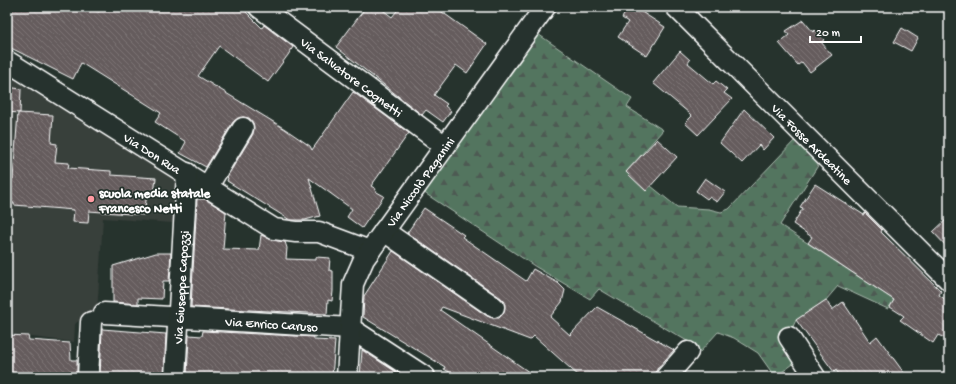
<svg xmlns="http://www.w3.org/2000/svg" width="956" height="384" font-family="'Gochi Hand',sans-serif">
  <defs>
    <pattern id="forest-firs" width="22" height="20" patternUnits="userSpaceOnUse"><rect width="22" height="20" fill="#53745e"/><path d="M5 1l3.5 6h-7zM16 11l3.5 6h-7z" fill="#4e5a52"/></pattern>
    <pattern id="building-back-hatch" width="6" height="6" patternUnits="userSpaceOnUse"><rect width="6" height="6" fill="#655b5d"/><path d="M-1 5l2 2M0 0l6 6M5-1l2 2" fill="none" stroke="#7c7475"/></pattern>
  </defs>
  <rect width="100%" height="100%" fill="#26332d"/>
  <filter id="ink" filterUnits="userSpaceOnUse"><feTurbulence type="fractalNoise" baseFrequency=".025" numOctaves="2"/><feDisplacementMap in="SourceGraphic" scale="8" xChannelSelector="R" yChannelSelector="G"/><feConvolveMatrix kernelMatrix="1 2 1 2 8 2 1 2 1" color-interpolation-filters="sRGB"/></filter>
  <g filter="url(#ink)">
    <path fill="#393f3b" d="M7,75L175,180L173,223L103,218L97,313H88L75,324L74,342L7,334Z"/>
    <path fill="url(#forest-firs)" stroke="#a9baae" d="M535,32L632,99L627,107L663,130L626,172L646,191L651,186L677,207L709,209L721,212L729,209L797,138L819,164L780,225L894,300L888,309L838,286L826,300L796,320L791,331L796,362L775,377L758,353L734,338L718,332L700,352L687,341L599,289L590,299L536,267L423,192Z"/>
    <g fill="url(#building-back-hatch)" stroke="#fff">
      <path d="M13,7H90L99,12L102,7H241L262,28L264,25L293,47L288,55L268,82L219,46L198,76L285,129L310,146L312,150L353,92L409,133L371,186L376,189L375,191L384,196L362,228L347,217L352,209L309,178L320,216L305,220H290L227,181L228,178L227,177L253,134V123L249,118L243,117L233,122L206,167L180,153L186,142L155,122L161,113L81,63L73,79L7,46V20Z"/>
      <path d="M366,7H379L392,17L400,7H435L487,44L467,73L456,65L434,95L447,104L445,106L451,111L443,122L426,110L422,115L336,47Z"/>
      <path d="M629,7H634L665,27L647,56L618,37L628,22L622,18Z"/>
      <path d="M803,20L813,32L815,30L824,40L821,42L832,55L810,72L802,62L798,65L779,43L789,35L786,31Z"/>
      <path d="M902,28L918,38L911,51L894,42Z"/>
      <path d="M680,51L690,60L688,63L713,84L716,81L727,90L724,93L732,99L698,135L685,123L692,116L689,113L653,83Z"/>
      <path d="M7,87L21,89L20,113L7,112Z"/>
      <path d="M744,109L774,138L763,150L759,145L742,163L720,143Z"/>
      <path d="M18,113L53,115L51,143L57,144L55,162L69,163L68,168L111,171V175L156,178L154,194L147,193L144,215L89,211L88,223L73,222L74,210L14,205V203H7L8,179H13Z"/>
      <path d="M657,139L677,157L646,191L626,172Z"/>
      <path d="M705,178L725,192L717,202L709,197L707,199L696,191Z"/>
      <path d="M815,184L864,215L865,213L882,230L881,232L941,291L939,295L949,302V340L938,335L933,343L900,320L904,316L890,307L894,300L808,243L812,237L793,224L803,208L800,207Z"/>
      <path d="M197,199H205L226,212L223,249L259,250L261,235L272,240L285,242L287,248L286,259L316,260V257L330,258L329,270L333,271V291L332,301L328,300L327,314L191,307Z"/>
      <path d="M424,208L464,235L462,237L526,281L533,269L558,283L565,290L562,302L550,317L570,335L597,307L674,350L657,369L655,377H580L534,336L530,340L442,307L440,310L536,377H458L444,369L445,367L363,317L364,296L393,251L487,316L493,318H499L504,313L505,302L501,298L407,233Z"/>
      <path d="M949,217V249L933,232Z"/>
      <path d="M156,253H171L169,281H163L162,299L138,298V304L113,302V266Z"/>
      <path d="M826,300L832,310L843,302L870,342L877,336L907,377H841L836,370L834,372L796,320Z"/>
      <path d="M102,329L166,334L164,377H100Z"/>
      <path d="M203,331L314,337V340L335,341L332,377H187L189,335L202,336Z"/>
      <path d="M7,335L28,336L29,340L70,343L71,360H77V377H7Z"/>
      <path d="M362,350L404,377H360Z"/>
    </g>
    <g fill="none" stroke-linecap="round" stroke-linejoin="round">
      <defs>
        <g id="minor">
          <path id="s1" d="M259,7L445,146"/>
          <path id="s2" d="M676,7L949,280"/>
          <path id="s3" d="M7,61L274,229L296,232H319L370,251"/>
          <path d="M208,186L243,128"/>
          <path d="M384,231L494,307"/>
          <path id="s4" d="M104,313L350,328L425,377"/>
          <path d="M789,337L815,377"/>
          <path d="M88,377L91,322"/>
          <path id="s5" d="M175,377L187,173"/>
          <path id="s6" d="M347,377L353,284L364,259L545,7"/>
          <path d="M666,377L688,352"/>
        </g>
      </defs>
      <use href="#minor" stroke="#fff" stroke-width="23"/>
      <use href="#minor" stroke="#26332d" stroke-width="20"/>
    </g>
  </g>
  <circle fill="#ff9aa2" stroke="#26332d" stroke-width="1.5" cx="91" cy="199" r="4"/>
  <g text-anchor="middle" stroke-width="3.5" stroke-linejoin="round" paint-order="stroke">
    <g font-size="13" fill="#fff" stroke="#26332d">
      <text dy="5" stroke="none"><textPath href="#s1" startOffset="116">Via Salvatore Cognetti</textPath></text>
      <text dy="5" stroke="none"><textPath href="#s2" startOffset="193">Via Fosse Ardeatine</textPath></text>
      <text dy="5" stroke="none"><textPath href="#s3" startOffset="172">Via Don Rua</textPath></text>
      <text dy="5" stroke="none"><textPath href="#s6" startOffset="216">Via Niccolò Paganini</textPath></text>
      <text dy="5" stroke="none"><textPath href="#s5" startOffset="90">Via Giuseppe Capozzi</textPath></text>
      <text dy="5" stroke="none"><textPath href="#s4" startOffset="168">Via Enrico Caruso</textPath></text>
    </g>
    <g font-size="13" font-weight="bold" fill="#fff" stroke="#26332d" text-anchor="start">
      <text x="99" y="197">scuola media statale<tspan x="99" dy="15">Francesco Netti</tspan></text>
    </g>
  </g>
  <rect width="956" height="384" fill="none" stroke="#26332d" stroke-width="24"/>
  <rect x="12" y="12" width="932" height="360" fill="none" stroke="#fff" stroke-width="1.5" filter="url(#ink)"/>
  <path d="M810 36v6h51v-6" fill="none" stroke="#ffffff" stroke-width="2"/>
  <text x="816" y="36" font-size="12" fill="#ffffff" stroke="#26332d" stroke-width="3" paint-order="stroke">20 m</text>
</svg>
